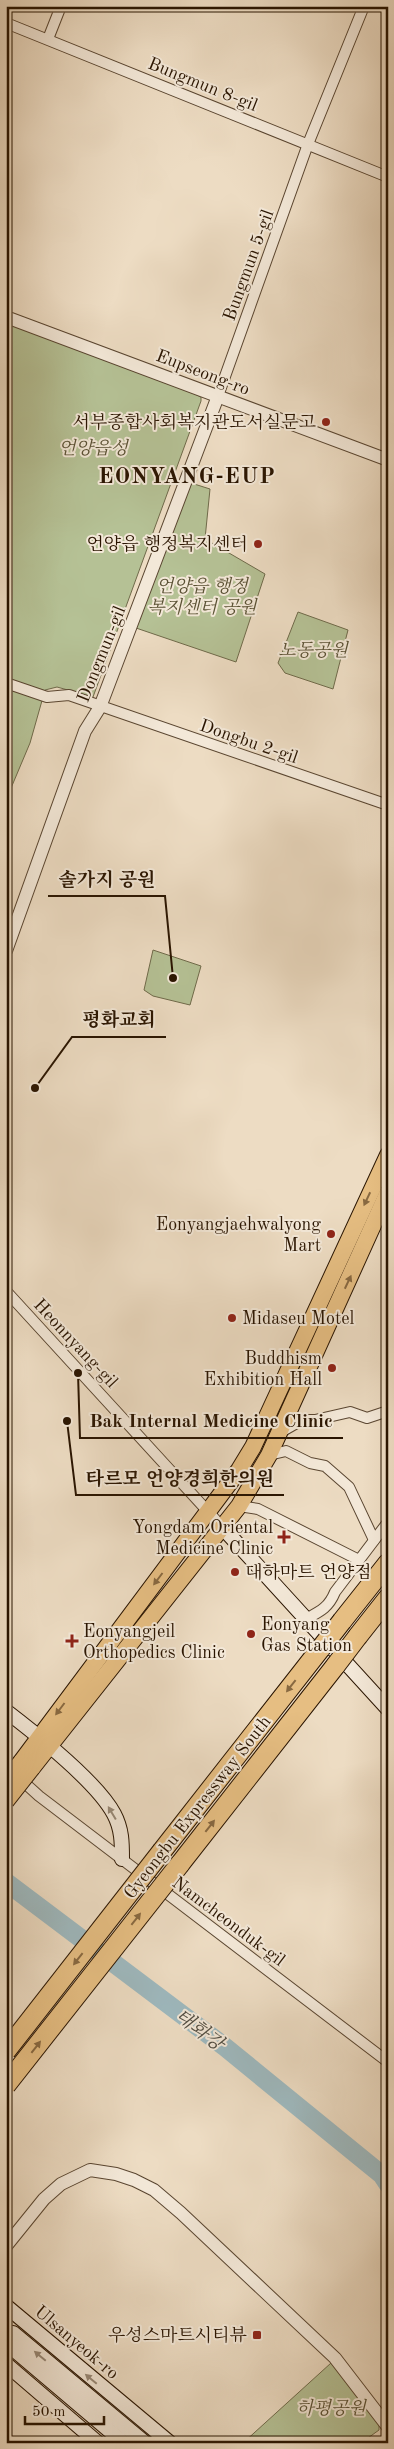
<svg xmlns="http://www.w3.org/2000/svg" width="394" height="2449" font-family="'Old Standard TT','Noto Serif KR',serif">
  <rect width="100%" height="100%" fill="#eddcc3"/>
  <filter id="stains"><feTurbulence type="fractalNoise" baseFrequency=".004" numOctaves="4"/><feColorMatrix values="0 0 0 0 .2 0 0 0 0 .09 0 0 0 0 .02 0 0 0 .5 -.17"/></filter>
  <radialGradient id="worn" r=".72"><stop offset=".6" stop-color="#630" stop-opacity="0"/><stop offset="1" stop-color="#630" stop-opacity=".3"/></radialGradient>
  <g fill="#b5c195" stroke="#6f6a4a">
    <path d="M6,323L195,394L201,397V401L93,697L57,687L45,690L30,743L6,800Z"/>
    <path d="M191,483L210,489L205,539L265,574L236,662L136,628Z"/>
    <path d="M298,612L348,630L333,689L285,673L278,663Z"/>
    <path d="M153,950L201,966L190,1005L153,996L144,990Z"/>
    <path d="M331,2363L379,2414V2430L361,2443H243Z"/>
  </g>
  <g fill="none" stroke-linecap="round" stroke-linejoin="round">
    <path stroke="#9eb9bf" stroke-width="19" d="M6,1882L225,2047L382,2175L388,2184"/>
    <defs>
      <g id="minor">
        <path d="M6,23L388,177"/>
        <path d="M48,39L61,6"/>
        <path d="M218,396L308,144L364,6"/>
        <path d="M6,683L47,697L69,695L388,805"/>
        <path d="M6,1291L223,1528"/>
        <path d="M281,1432L302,1420H315L350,1412L367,1418L388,1411"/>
        <path d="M269,1455L286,1451L310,1463L325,1466L349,1487L374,1540"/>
        <path d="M239,1506L258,1509L359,1560"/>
        <path d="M306,1619C321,1611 329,1607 335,1592L388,1522"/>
        <path d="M6,1766L39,1796L388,2062"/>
      </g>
      <g id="tertiary">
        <path d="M6,317L388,460"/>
        <path d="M6,951L85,731L100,707L218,396"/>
        <path d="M6,2246L44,2199L61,2184L90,2170L116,2174L134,2180L154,2190L181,2213L335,2358L388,2427"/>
      </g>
      <g id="secondary">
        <path d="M223,1528L388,1709"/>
        <path d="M6,1711C36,1734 97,1782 114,1814C122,1829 122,1843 122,1859"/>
        <path d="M6,2306L170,2443"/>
        <path d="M13,2333L145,2443"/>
        <path d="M6,2343L124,2443"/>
        <path d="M6,2364L98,2443"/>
      </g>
      <g id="primary">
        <path d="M21,1762L239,1470L253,1447L388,1155"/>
        <path d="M32,1768L239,1506L269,1455L388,1192"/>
      </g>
      <g id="motorway">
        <path d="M342,1621L388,1563"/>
        <path d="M358,1636L388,1598"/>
        <path d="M162,1851L321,1648"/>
        <path d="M180,1864L336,1665"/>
      </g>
    </defs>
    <use href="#minor" stroke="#5a4631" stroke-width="12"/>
    <use href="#tertiary" stroke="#5a4631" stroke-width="14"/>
    <use href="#secondary" stroke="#291400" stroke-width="16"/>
    <use href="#primary" stroke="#291400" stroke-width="18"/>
    <use href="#motorway" stroke="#291400" stroke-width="21"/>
    <use href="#minor" stroke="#f3e8d8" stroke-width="10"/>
    <use href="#tertiary" stroke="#f3e8d8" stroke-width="12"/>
    <use href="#secondary" stroke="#f3e8d8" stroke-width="14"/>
    <use href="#primary" stroke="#e6be82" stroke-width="16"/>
    <use href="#motorway" stroke="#e6be82" stroke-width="19"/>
    <defs>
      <g id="primary-bridge">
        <path d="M6,1781L21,1762"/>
        <path d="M6,1801L32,1768"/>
      </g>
      <g id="motorway-bridge">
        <path d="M321,1648L342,1621"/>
        <path d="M336,1665L358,1636"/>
        <path d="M6,2051L162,1851"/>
        <path d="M6,2085L180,1864"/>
      </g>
    </defs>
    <use href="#primary-bridge" stroke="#291400" stroke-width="18" stroke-linecap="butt"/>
    <use href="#motorway-bridge" stroke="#291400" stroke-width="21" stroke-linecap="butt"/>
    <use href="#primary-bridge" stroke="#e6be82" stroke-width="16"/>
    <use href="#motorway-bridge" stroke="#e6be82" stroke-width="19"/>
  </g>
  <defs><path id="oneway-solid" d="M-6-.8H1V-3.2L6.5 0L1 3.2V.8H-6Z" transform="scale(1.25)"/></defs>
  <g fill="#886941">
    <use href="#oneway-solid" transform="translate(367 1199) rotate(115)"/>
    <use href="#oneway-solid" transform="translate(348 1282) rotate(-65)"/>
    <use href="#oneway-solid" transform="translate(158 1579) rotate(127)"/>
    <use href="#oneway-solid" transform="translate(291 1686) rotate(128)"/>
    <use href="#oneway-solid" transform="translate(60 1709) rotate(127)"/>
    <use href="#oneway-solid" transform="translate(210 1826) rotate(-52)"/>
    <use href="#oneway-solid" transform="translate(136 1919) rotate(-52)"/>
    <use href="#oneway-solid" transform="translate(78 1959) rotate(128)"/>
    <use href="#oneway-solid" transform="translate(36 2047) rotate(-52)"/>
  </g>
  <g fill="#988977">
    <use href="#oneway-solid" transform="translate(112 1813) rotate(-121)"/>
    <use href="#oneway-solid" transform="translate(40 2356) rotate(-140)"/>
    <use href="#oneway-solid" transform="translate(91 2379) rotate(-140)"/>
  </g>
  <g fill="#8f2418" stroke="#f3e8d8" stroke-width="2">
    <circle cx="326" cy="422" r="5"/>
    <circle cx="258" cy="544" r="5"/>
    <circle cx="331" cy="1234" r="5"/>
    <circle cx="232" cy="1318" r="5"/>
    <circle cx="332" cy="1368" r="5"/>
    <path d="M281.5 1529.5h5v5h5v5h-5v5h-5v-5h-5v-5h5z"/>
    <circle cx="235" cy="1572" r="5"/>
    <circle cx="251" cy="1634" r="5"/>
    <path d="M69.5 1633.5h5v5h5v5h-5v5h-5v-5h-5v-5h5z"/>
    <rect x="252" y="2330" width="10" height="10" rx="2.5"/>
  </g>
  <g text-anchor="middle" stroke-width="4" stroke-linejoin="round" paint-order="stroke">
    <g font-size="18" fill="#291400" stroke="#f3e8d8">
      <text transform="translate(203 84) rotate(22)" y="6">Bungmun 8-gil</text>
      <text transform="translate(248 265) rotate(-70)" y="6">Bungmun 5-gil</text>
      <text transform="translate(203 372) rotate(21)" y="6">Eupseong-ro</text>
      <text transform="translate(101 654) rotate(-68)" y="6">Dongmun-gil</text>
      <text transform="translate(249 741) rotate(19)" y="6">Dongbu 2-gil</text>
      <text transform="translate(76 1343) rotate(47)" y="6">Heonnyang-gil</text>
      <text transform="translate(197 1807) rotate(-52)" y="6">Gyeongbu Expressway South</text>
      <text transform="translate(229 1921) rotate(37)" y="6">Namcheonduk-gil</text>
      <text transform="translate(77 2342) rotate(40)" y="6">Ulsanyeok-ro</text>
    </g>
    <g font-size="18" fill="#291400" stroke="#f3e8d8" text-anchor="end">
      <text x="316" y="428">서부종합사회복지관도서실문고</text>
      <text x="248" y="550">언양읍 행정복지센터</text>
      <text x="321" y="1230">Eonyangjaehwalyong<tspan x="321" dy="21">Mart</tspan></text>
      <text x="242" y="1324" text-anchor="start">Midaseu Motel</text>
      <text x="322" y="1364">Buddhism<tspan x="322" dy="21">Exhibition Hall</tspan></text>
      <text x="273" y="1533">Yongdam Oriental<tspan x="273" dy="21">Medicine Clinic</tspan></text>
      <text x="245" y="1578" text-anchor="start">대하마트 언양점</text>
      <text x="261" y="1630" text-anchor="start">Eonyang<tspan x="261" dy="21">Gas Station</tspan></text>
      <text x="83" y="1637" text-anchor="start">Eonyangjeil<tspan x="83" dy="21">Orthopedics Clinic</tspan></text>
      <text x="247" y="2341">우성스마트시티뷰</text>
    </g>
    <g font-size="18" font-style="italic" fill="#5a5134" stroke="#f3e8d8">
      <text x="93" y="454">언양읍성</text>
      <text x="202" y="592">언양읍 행정<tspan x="202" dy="21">복지센터 공원</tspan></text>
      <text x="313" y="656">노동공원</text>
      <text x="331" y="2414">하평공원</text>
    </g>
    <g font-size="19" font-style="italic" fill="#524e43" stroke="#f3e8d8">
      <text transform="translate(200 2029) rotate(37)" y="7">태화강</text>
    </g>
    <g font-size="22" font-weight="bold" letter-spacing="1" fill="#291400" stroke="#f3e8d8">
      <text x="187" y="483">EONYANG-EUP</text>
    </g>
  </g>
  <path fill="none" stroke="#291400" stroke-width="2" d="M173 978L165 896H48M35 1088L72 1037H166M78 1373L80 1438H343M67 1421L76 1495H284"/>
  <g fill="#291400" stroke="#f3e8d8" stroke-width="2">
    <circle cx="173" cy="978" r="5"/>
    <circle cx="35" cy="1088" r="5"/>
    <circle cx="78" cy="1373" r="5"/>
    <circle cx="67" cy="1421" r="5"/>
  </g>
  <g font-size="19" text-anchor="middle" font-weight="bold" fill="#291400" stroke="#f3e8d8" stroke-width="4" stroke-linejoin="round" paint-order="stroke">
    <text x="107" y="886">솔가지 공원</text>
    <text x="119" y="1026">평화교회</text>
    <text x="211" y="1427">Bak Internal Medicine Clinic</text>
    <text x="180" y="1485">타르모 언양경희한의원</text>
  </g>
  <rect width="394" height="2449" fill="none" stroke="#eddcc3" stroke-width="25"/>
  <rect x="8" y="8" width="379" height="2434" fill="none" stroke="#291400" stroke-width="2.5"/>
  <rect x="12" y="12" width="369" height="2424" fill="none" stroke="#291400"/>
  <path d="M25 2416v8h79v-8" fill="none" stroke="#291400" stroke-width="2.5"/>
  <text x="32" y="2416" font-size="15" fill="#291400" stroke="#f3e8d8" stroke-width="4" paint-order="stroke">50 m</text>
  <rect width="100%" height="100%" filter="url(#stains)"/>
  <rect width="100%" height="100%" fill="url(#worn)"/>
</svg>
